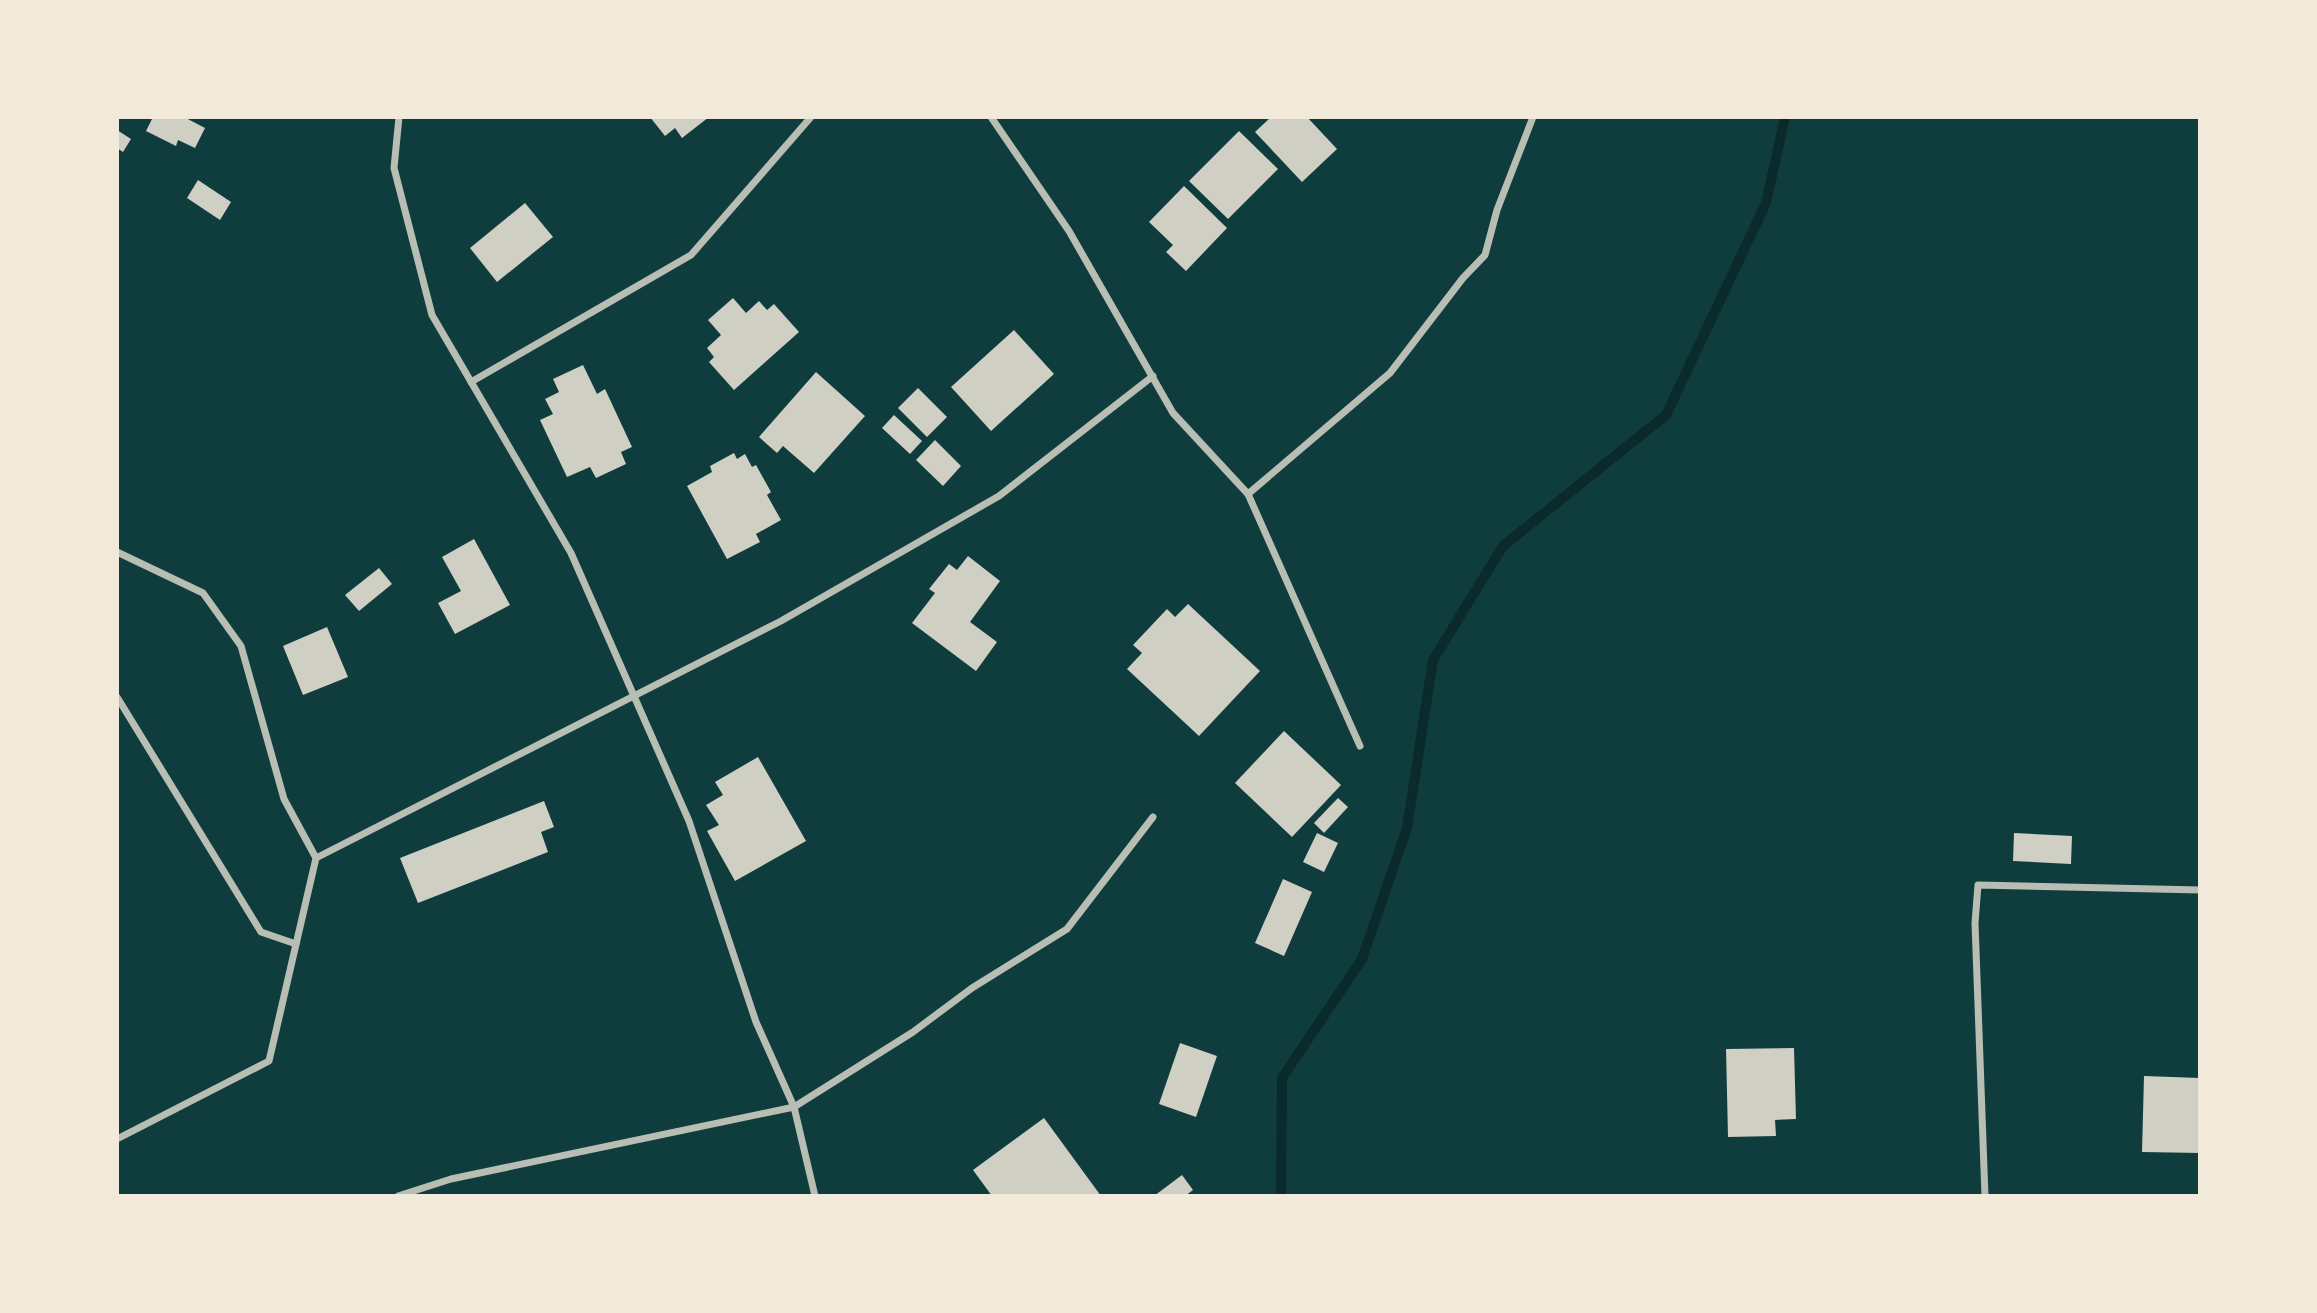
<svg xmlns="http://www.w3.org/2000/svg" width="2317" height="1313" font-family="Quicksand,sans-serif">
  <rect width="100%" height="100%" fill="#0f3d3e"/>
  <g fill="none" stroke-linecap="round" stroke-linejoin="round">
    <path stroke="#0a2a2b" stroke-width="10" d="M1281,1196L1282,1078L1362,959L1407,828L1433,660L1503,546L1666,415L1766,203L1785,117"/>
  </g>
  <g fill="#cfcfc3">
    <path d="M153,117H184L205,128L195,148L178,140L176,146L146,131Z"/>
    <path d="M650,117H709L682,138L675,128L665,136Z"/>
    <path d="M1271,117H1307L1337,149L1302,182L1255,132Z"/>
    <path d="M117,130L131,139L123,152L117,148Z"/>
    <path d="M1239,131L1278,169L1228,219L1189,181Z"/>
    <path d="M198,180L231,202L220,220L187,198Z"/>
    <path d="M1184,186L1227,228L1186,271L1166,252L1173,245L1149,222Z"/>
    <path d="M525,203L553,237L497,282L470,248Z"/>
    <path d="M733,298L746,313L759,301L767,310L774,304L799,332L734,390L709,362L714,357L707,348L721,335L708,320Z"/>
    <path d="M1014,330L1054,374L991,431L951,387Z"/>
    <path d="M583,365L597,394L605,389L632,447L621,452L626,464L596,478L590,467L567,477L540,420L553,414L545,399L559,392L553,379Z"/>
    <path d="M816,372L865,416L814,473L783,446L777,453L759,437Z"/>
    <path d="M918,388L947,417L927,437L898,408Z"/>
    <path d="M894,415L922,441L910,454L882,428Z"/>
    <path d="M935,440L961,466L943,486L916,460Z"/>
    <path d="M734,453L737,459L745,454L752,467L756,465L771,492L767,495L781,520L756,534L760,542L727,559L687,486L712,472L710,466Z"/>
    <path d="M474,539L510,605L455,634L438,603L461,591L442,557Z"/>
    <path d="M968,556L1000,581L970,622L997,642L976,671L912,623L935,593L929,589L949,564L957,570Z"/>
    <path d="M379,568L392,584L359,611L345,595Z"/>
    <path d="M1188,604L1260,671L1199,736L1127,669L1142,653L1133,645L1167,609L1175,617Z"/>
    <path d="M327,627L348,677L303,695L283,646Z"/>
    <path d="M1284,731L1341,785L1292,837L1235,783Z"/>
    <path d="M758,757L806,841L735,881L707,831L719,825L706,805L723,795L715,782Z"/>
    <path d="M1338,798L1348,807L1324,833L1314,823Z"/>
    <path d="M544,801L554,827L541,832L548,852L418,903L400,858Z"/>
    <path d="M1317,833L1338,843L1324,872L1303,862Z"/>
    <path d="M2014,833L2072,836L2071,864L2013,861Z"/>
    <path d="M1283,879L1312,892L1284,956L1255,943Z"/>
    <path d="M1180,1043L1217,1056L1196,1117L1159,1104Z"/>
    <path d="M1794,1048L1796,1119L1775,1120L1776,1136L1728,1137L1726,1049Z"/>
    <path d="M2144,1076L2200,1078V1153L2142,1152Z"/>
    <path d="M1044,1118L1101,1196H992L973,1170Z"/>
    <path d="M1182,1175L1193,1190L1185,1196H1154Z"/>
  </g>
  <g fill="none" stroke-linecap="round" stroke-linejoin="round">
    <g stroke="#b8beb3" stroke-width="7">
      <path d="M399,117L394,168L432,315L571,553L689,821L756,1022L794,1107L913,1032L972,988L1067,929L1153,817"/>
      <path d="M991,117L1069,231L1173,413L1248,494L1360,746"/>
      <path d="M471,382L691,255L811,117"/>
      <path d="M1248,494L1390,373L1463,278L1485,255L1497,210L1533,117"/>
      <path d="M117,552L203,593L241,646L284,799L316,858L269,1061L117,1139"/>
      <path d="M117,697L261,932L296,944"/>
      <path d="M316,858L781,621L999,496L1153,376"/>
      <path d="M398,1196L451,1179L794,1107L815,1196"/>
      <path d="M1985,1196L1975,923L1978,885L2200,890"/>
    </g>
  </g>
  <rect width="2317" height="1313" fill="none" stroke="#f1e9da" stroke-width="238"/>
</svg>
